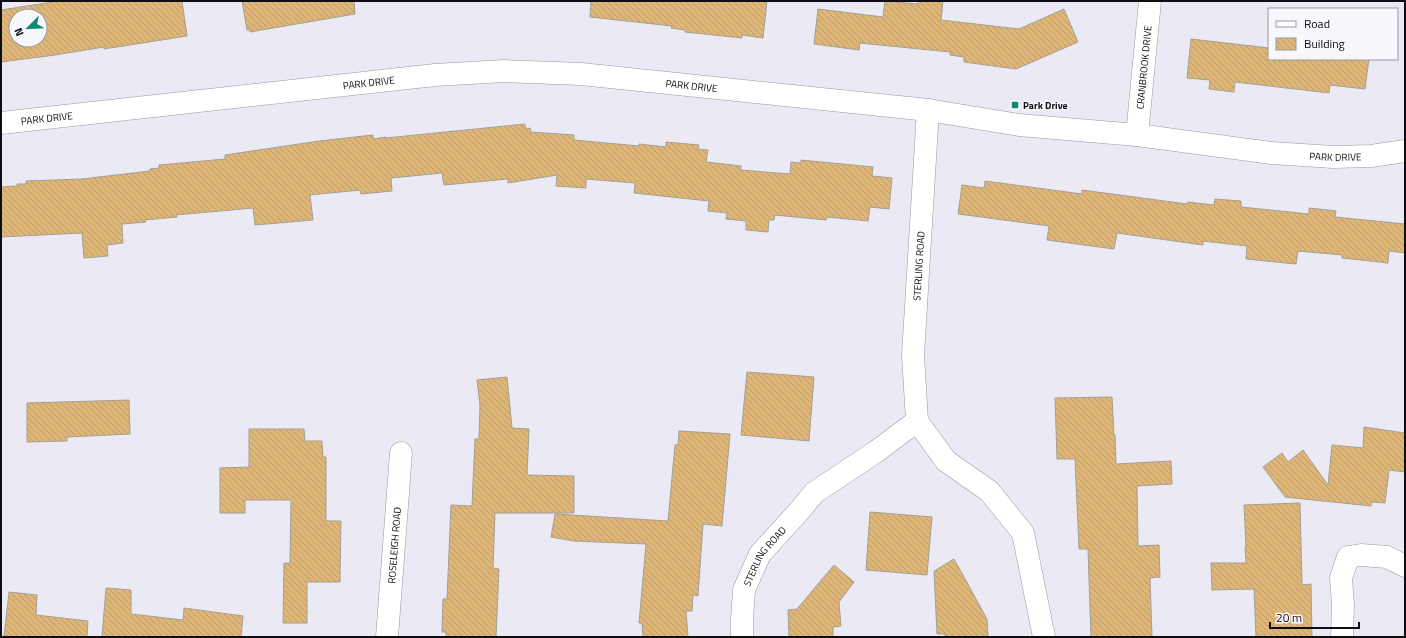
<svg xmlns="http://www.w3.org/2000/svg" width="1406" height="638" font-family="'Titillium Web',sans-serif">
  <defs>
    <pattern id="building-back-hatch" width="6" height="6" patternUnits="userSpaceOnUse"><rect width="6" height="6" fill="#deb778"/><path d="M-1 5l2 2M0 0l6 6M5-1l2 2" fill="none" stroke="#bd9c67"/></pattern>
  </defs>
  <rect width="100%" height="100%" fill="#ebe9f4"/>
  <g fill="url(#building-back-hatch)" stroke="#a59f95" fill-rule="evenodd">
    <path d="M59,1H182L187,36L104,49V47L55,55L1,62V10ZM16,16H40V40H16Z"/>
    <path d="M242,1H354L355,14L250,32V30H247Z"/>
    <path d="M591,1H767L763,38L742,35V38L685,32V30L671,28L672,26L590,17Z"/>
    <path d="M885,1L918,4V1H943L941,20L1019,29L1064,9L1078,42L1016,69L964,62V57L950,55V52L860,43L859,50L814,44L818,9L883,17Z"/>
    <path d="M1191,39L1269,48V59H1369L1365,89L1330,85L1329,93L1235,82L1234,92L1209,89L1210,80L1187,78Z"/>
    <path d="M525,124L526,129L530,128L531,132L574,135V140L639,146V144L666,147V142L699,145L698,149L708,150L706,162L741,166V170L790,174L791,162L801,163V160L873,167L872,176L892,178L889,209L870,207L868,221L827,217L826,220L775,215L774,220H769L768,232L746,230V221L726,219L727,213L708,211L709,201L634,193L635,183L586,179V188L556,186L557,175L508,183V179L444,185L442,173L391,178L392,191L361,194L360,190L310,195L313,220L255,225L253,208L176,215L177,217L145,220L146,222L122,224L123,243L107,245L108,256L84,258L82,233L1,237V187L17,186V184H26V181L82,179L150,171V169L159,168V165L225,159V155L319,141L373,135V139L386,137V138Z"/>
    <path d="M985,181L1082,194V190L1187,204L1188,202L1214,205L1215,199L1241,201V207L1309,214V208L1336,211L1335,217L1405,224V253L1389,251L1388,263L1342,258V255L1298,251L1296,264L1246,259L1247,246L1203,241V245L1117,233L1114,249L1047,240L1049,226L958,214L962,185L984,188Z"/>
    <path d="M747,372L814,377L809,441L741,435Z"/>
    <path d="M507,377L512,428L529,429L527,475L574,476V513H495L493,568L499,569L496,637H446V632H442L443,599H447L451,505L472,506L475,439H479L480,405L477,380Z"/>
    <path d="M1112,397L1114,435H1115L1116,464L1171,461L1172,484L1137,486L1138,546L1159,545L1160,577L1150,578L1152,637H1091L1088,549H1079L1075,459H1057L1055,398Z"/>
    <path d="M129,400L130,434L67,437V441L27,442V403Z"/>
    <path d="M1364,427L1405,433V472L1389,470L1385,503L1372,502L1371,506L1285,497L1263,467L1282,453L1288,462L1303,450L1328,485L1332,445L1363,448Z"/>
    <path d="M249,429H304L305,441H322L323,457H326V521H341L340,582H307V623H283L284,563H290L291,500H245V513H220V468L249,467Z"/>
    <path d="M679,431L730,434L722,526L703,524L698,596L693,595L692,611H686L688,637H643L642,623H639L646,544L574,541L551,537L555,514L668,521L675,445H678Z"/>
    <path d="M1300,503L1302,585L1311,584L1312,637H1256L1254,589L1212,590L1211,563H1246L1245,547H1246L1244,505Z"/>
    <path d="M870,512L932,517L927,575L866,570Z"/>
    <path d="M954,559L987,619L988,637H945V634H937L934,571Z"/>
    <path d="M834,565L854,582L839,602L841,626L833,627V637H789L788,610L797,609Z"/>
    <path d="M106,588L131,590V614L183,620L184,608L243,616L241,637H102Z"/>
    <path d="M9,592L37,595L36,615L88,621L87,637H4Z"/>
  </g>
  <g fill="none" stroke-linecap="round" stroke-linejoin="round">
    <defs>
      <g id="minor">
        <path id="s1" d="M1,123L435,75L504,71L581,74L928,110L1019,125L1137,135L1272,153L1333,157L1371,156L1405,151"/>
        <path id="s2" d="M1137,135L1150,1"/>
        <path d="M917,421L946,461L989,491L1023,533L1044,637"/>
        <path id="s3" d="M387,637L401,453"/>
        <path id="s4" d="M742,637V620L744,590L760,554L801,509L814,493L877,451L917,421L913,355L928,110"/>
        <path d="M1342,637L1343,605L1341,578L1348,557L1361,555L1387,557L1405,566"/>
      </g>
    </defs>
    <use href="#minor" stroke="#9997a1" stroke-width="23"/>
    <use href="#minor" stroke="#fff" stroke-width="22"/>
  </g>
  <rect fill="#0b8c71" stroke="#f8f7fe" stroke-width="1.5" x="1011" y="101" width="8" height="8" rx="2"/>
  <g text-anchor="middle" stroke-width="3" stroke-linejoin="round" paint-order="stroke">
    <g font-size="10" fill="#0e0d11" stroke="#f8f7fe">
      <text dy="4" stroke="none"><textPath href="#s2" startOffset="68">CRANBROOK DRIVE</textPath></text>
      <text dy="4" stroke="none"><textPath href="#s1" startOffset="370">PARK DRIVE</textPath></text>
      <text dy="4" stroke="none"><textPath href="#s1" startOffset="694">PARK DRIVE</textPath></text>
      <text dy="4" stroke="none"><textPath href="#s1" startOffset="46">PARK DRIVE</textPath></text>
      <text dy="4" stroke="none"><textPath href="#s1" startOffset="1342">PARK DRIVE</textPath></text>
      <text dy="4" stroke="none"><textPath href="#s4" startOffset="449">STERLING ROAD</textPath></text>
      <text dy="4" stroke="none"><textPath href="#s3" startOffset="92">ROSELEIGH ROAD</textPath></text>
      <text dy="4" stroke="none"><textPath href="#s4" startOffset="87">STERLING ROAD</textPath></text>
    </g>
    <g font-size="10" font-weight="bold" fill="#0e0d11" stroke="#f8f7fe" text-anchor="start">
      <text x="1023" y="109">Park Drive</text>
    </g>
  </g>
  <rect width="1406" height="638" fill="none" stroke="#0e0d11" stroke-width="4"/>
  <rect x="1268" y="8" width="130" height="52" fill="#f8f7fe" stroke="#9a999f"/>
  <rect x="1276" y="21" width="20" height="6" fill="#ffffff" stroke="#9a999f"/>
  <text x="1304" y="28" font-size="12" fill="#0e0d11">Road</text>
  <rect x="1276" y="38" width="20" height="12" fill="url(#building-back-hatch)" stroke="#9a999f"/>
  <text x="1304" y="48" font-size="12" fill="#0e0d11">Building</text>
  <g transform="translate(28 28) rotate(246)"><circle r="19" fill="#f8f7fe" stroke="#9a999f"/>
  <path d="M0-3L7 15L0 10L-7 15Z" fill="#0b8c71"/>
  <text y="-6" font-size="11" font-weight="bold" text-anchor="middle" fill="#0e0d11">N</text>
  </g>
  <path d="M1270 622v6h89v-6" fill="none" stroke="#0e0d11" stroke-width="2"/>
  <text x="1276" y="622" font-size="12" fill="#0e0d11" stroke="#f8f7fe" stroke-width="3" paint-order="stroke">20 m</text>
</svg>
